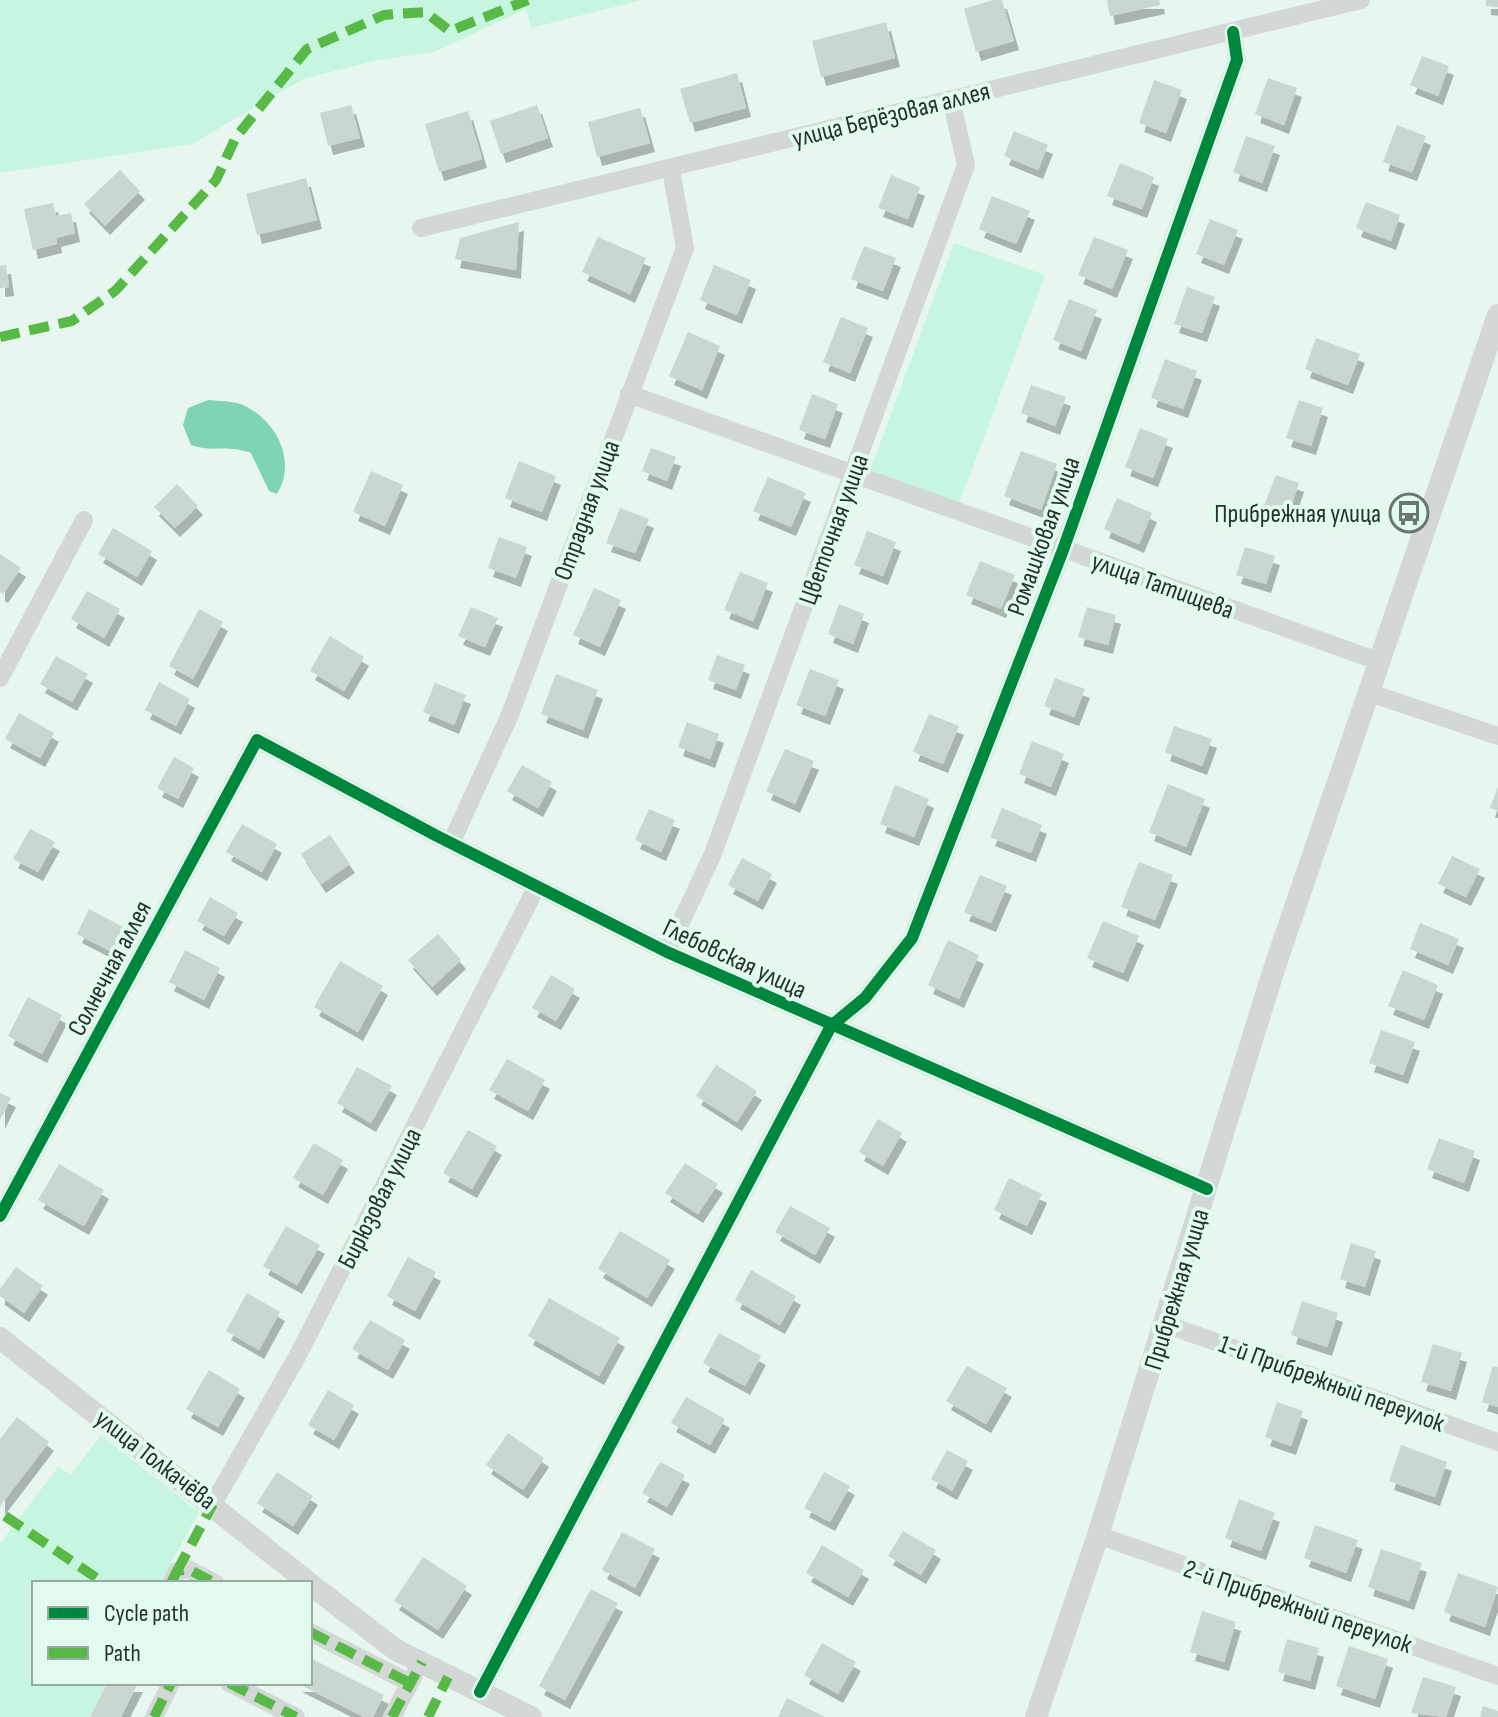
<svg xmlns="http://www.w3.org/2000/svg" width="1498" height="1717" font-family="'Sofia Sans Condensed',sans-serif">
  <defs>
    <filter id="shadow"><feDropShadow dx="5" dy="9" stdDeviation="0" flood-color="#0004"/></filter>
  </defs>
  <rect width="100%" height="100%" fill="#e7f6ef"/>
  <g fill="#c6f5e0">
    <path d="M0,0H642L531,28L526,9L434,52L377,60L303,79L192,144L0,173Z"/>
    <path d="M954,243L1045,275L959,504L870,471Z"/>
    <path d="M101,1435L199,1512L160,1583H34V1683H107L90,1717H0V1544L58,1467L71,1475Z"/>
  </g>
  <path fill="#7fd4b2" d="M208,400C219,401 235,401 245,406C277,422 297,461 277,494L269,491L251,453C224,444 214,453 191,445L183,425L188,408Z"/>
  <g fill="#cad6d0" filter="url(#shadow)">
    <path d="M993,0H1002L1014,41L976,52L964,9Z"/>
    <path d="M1107,0H1159L1160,5L1110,16Z"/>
    <path d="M1486,0H1498V7L1486,6Z"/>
    <path d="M886,22L895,58L821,77L812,41Z"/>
    <path d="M1422,56L1449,66L1438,96L1410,85Z"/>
    <path d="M737,73L746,108L690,123L680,89Z"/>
    <path d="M1268,78L1297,88L1284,125L1255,114Z"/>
    <path d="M1154,80L1182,90L1166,133L1139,123Z"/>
    <path d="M351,105L360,138L328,146L320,113Z"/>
    <path d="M537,105L548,138L501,154L490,121Z"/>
    <path d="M640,108L650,143L597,157L588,122Z"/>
    <path d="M468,111L482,159L439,172L425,124Z"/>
    <path d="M1397,125L1426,136L1412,172L1383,162Z"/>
    <path d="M1014,131L1048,145L1038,170L1004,156Z"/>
    <path d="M1246,136L1275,146L1262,183L1233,172Z"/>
    <path d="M1120,163L1154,177L1142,209L1107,196Z"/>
    <path d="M120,170L140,191L105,226L84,204Z"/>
    <path d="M891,175L920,187L908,219L878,208Z"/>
    <path d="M306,178L317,220L257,235L246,194Z"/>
    <path d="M992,196L1030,211L1016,244L979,229Z"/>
    <path d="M1366,202L1400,215L1391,241L1356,228Z"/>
    <path d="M53,203L56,216L71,213L75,233L56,238L57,244L33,250L24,209Z"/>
    <path d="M1210,219L1238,230L1224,265L1196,254Z"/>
    <path d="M519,222L516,270L455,259L460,238Z"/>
    <path d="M598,237L646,258L630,294L582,272Z"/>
    <path d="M1094,237L1128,250L1112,289L1078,275Z"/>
    <path d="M864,246L896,258L883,291L851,279Z"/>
    <path d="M6,265L9,287L0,288V266Z"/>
    <path d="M714,265L751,280L737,315L700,300Z"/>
    <path d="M1187,287L1215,297L1202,333L1174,324Z"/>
    <path d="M1069,299L1097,310L1081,351L1053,340Z"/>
    <path d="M841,317L868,328L850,373L823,362Z"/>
    <path d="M688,332L720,346L702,390L669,376Z"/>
    <path d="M1316,338L1360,354L1348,385L1305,369Z"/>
    <path d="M1165,359L1197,371L1183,409L1151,398Z"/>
    <path d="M1031,385L1066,397L1055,426L1021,413Z"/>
    <path d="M812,394L838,404L825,439L799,430Z"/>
    <path d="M1299,400L1323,408L1311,446L1286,438Z"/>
    <path d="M1140,428L1168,439L1153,478L1125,467Z"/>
    <path d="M651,448L676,457L667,481L642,471Z"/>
    <path d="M1021,451L1057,464L1041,510L1004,496Z"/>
    <path d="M519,461L556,476L542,512L505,498Z"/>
    <path d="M371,471L403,485L385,526L353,512Z"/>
    <path d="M1276,475L1299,483L1288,515L1264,506Z"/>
    <path d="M768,477L806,493L791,527L753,511Z"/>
    <path d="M177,484L198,506L175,528L154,507Z"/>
    <path d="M1117,498L1152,513L1139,544L1104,529Z"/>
    <path d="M620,508L649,519L635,553L606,543Z"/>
    <path d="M113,528L152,551L137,577L98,554Z"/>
    <path d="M867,531L896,542L883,576L854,565Z"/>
    <path d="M499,537L527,547L516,578L488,568Z"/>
    <path d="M1245,547L1275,556L1266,584L1236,575Z"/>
    <path d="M0,554L21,568L3,594L0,592Z"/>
    <path d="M980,561L1015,575L1001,609L966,595Z"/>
    <path d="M740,572L768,583L753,621L724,610Z"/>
    <path d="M594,588L621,600L600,647L573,635Z"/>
    <path d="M87,591L120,609L104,638L71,619Z"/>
    <path d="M839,604L864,614L853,644L828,634Z"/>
    <path d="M471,607L498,618L485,647L458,636Z"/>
    <path d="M1087,607L1116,615L1108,645L1078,637Z"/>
    <path d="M199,609L223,622L193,679L169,666Z"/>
    <path d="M330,636L364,657L344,691L310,671Z"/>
    <path d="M717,655L745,665L736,690L708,680Z"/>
    <path d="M56,656L88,674L72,702L40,684Z"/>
    <path d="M810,669L839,680L825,716L796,705Z"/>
    <path d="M556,674L598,690L583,730L541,714Z"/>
    <path d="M1055,678L1085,689L1074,717L1044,706Z"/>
    <path d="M159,682L190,699L176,726L145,710Z"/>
    <path d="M435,683L466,695L454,725L423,712Z"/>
    <path d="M19,713L54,733L40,758L5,739Z"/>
    <path d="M929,714L959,726L943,764L913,752Z"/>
    <path d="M687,722L719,734L710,759L678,747Z"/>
    <path d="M1174,726L1212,739L1202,766L1165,752Z"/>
    <path d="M1032,741L1064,754L1051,787L1019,774Z"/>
    <path d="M785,749L814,761L795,804L766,791Z"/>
    <path d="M174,757L194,768L178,799L157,788Z"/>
    <path d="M522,765L552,782L538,808L507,791Z"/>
    <path d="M1168,784L1205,799L1186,847L1149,832Z"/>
    <path d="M895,785L929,799L914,837L880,824Z"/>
    <path d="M1498,787V811L1490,808Z"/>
    <path d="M1002,808L1042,825L1031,853L990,837Z"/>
    <path d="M649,809L675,820L661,852L635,840Z"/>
    <path d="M242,824L277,844L262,872L226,852Z"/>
    <path d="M30,829L55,842L38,872L13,859Z"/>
    <path d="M330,835L350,864L321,884L301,854Z"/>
    <path d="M1452,856L1480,869L1466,897L1438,884Z"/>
    <path d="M742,858L772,874L758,901L728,885Z"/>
    <path d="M1139,862L1173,875L1155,920L1121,907Z"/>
    <path d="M980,875L1007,886L991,923L964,912Z"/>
    <path d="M210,897L238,913L224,936L197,921Z"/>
    <path d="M89,909L125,928L112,952L77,934Z"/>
    <path d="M1103,921L1139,936L1123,973L1087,958Z"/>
    <path d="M1420,923L1459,939L1448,965L1410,949Z"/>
    <path d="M438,934L461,960L432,987L408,960Z"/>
    <path d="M948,940L979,955L959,999L928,985Z"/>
    <path d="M185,950L220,968L204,1000L169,982Z"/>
    <path d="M340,961L383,986L358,1032L314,1007Z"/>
    <path d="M1403,970L1438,985L1424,1020L1388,1006Z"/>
    <path d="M551,975L575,989L556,1021L532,1008Z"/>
    <path d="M28,997L62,1015L42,1054L8,1036Z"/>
    <path d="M1381,1030L1415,1042L1403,1075L1369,1063Z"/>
    <path d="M507,1059L545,1080L528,1111L489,1090Z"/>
    <path d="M716,1065L757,1091L737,1122L696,1096Z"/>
    <path d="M357,1067L392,1086L371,1123L337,1103Z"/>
    <path d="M0,1093L11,1098L0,1120Z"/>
    <path d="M878,1119L902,1133L883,1166L859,1152Z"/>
    <path d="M468,1130L497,1146L472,1189L443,1173Z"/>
    <path d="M1439,1138L1475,1151L1464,1183L1427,1169Z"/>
    <path d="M314,1143L343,1160L323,1195L293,1178Z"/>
    <path d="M685,1163L718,1184L698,1214L665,1193Z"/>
    <path d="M59,1164L104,1190L84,1226L38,1200Z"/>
    <path d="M1009,1178L1042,1194L1027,1226L994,1210Z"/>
    <path d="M790,1206L830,1228L815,1255L775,1232Z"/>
    <path d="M286,1226L320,1245L297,1285L263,1266Z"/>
    <path d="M620,1231L670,1260L647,1298L598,1269Z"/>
    <path d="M1351,1243L1376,1251L1365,1287L1340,1279Z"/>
    <path d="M408,1257L436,1272L415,1311L387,1296Z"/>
    <path d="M16,1267L43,1286L24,1313L0,1296V1289Z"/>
    <path d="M751,1270L796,1296L780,1325L735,1300Z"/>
    <path d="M247,1293L280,1312L259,1350L226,1331Z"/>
    <path d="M549,1298L620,1338L599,1376L528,1336Z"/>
    <path d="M1302,1301L1338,1313L1327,1347L1291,1335Z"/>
    <path d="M370,1320L405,1340L388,1370L352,1349Z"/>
    <path d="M719,1333L761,1356L745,1386L703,1363Z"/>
    <path d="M1433,1344L1462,1353L1451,1391L1421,1382Z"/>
    <path d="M967,1366L1007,1388L986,1424L946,1401Z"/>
    <path d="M1493,1366L1498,1367V1407L1482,1402Z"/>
    <path d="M209,1370L240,1389L218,1427L186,1409Z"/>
    <path d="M328,1390L354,1405L334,1440L308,1425Z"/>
    <path d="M686,1397L725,1419L710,1445L671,1423Z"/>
    <path d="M1277,1402L1303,1411L1291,1446L1265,1437Z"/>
    <path d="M17,1417L49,1442L0,1506V1439Z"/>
    <path d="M508,1433L544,1458L523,1490L486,1465Z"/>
    <path d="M1401,1445L1447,1462L1435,1497L1389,1481Z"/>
    <path d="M947,1450L968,1461L952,1491L931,1479Z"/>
    <path d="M660,1462L685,1475L667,1507L642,1493Z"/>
    <path d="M277,1472L313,1496L293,1526L257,1503Z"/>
    <path d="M824,1472L850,1486L830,1522L804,1508Z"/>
    <path d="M1239,1499L1275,1513L1261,1551L1225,1538Z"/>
    <path d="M1315,1525L1358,1540L1346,1573L1304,1558Z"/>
    <path d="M903,1531L936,1550L921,1575L888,1556Z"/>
    <path d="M622,1532L655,1549L635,1588L602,1570Z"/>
    <path d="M822,1545L864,1570L848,1597L806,1573Z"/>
    <path d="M1381,1549L1422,1563L1409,1601L1368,1587Z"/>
    <path d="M423,1557L467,1586L438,1630L394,1601Z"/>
    <path d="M1458,1573L1498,1587L1485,1627L1444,1612Z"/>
    <path d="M591,1589L618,1603L565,1700L539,1686Z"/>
    <path d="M1202,1611L1236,1622L1224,1662L1190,1652Z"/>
    <path d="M1287,1639L1319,1648L1310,1681L1278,1672Z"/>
    <path d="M822,1643L856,1662L838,1694L804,1675Z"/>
    <path d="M1349,1646L1388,1659L1375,1699L1336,1686Z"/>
    <path d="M310,1658L384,1695L373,1717H364L297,1683H310Z"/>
    <path d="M1423,1677L1456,1687L1446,1717L1411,1713Z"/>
    <path d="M107,1683H138L121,1717H90Z"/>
    <path d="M787,1698L825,1717H778Z"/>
    <path d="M1483,1706L1498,1711V1717H1480Z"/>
  </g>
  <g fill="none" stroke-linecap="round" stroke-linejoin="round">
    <g stroke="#d3d7d5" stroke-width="18">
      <path d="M421,228L1361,0"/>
      <path d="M629,394L1381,662"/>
      <path d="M0,678L84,520"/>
      <path d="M1370,693L1498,736"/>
      <path d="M451,843L509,717L685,248L671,170"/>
      <path d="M667,952L712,856L966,165L951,99"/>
      <path d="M0,1216L257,740L437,836L667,952L1207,1189"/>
      <path d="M1165,1324L1498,1442"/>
      <path d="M213,1504L298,1355L536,888"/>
      <path d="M1098,1535L1498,1676"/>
      <path d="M171,1583L177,1571L188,1569L215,1583"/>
      <path d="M310,1632L410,1683"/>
      <path d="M229,1683L296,1717"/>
      <path d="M480,1692L831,1026L865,998L912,938L1063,550L1237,60L1233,32"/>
      <path d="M154,1717L171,1683"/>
      <path d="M392,1717L414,1675"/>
    </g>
    <g stroke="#d3d7d5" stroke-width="22">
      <path d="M0,1338L309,1583"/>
      <path d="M310,1584L396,1650L531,1717"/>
      <path d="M1036,1717L1098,1535L1275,966L1498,315"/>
    </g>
    <g stroke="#58b947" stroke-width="10" stroke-dasharray="20 10" stroke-linecap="butt">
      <path d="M0,337L72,321L115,291L216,180L236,137L307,49L384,15L425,12L450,31L528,0"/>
      <path d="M5,1516L104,1583"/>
      <path d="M177,1571L213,1504"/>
      <path d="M171,1583L177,1571L188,1569L215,1583"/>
      <path d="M310,1632L410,1683"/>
      <path d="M229,1683L296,1717"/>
      <path d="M154,1717L171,1683"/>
      <path d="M392,1717L422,1662"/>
      <path d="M428,1717L448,1677"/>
    </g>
    <defs>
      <g id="cycleway">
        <path d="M0,1216L257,740L437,836L667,952L1207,1189"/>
        <path d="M480,1692L831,1026L865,998L912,938L1063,550L1237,60L1233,32"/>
      </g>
    </defs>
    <use href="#cycleway" stroke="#e1fcef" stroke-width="17"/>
    <use href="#cycleway" stroke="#00873e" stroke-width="12"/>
  </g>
  <defs>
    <symbol id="bus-ring" viewBox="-11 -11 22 22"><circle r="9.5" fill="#e1fcef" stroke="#6a7670" stroke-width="1.5"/><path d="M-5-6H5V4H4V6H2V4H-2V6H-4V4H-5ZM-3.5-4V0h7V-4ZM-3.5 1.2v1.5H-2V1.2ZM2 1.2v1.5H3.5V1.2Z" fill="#6a7670"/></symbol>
  </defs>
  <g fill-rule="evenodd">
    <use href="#bus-ring" x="1387" y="491" width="44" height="44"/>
  </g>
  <g text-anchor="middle" stroke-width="8" stroke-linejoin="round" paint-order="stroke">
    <g font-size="26" fill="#27312c" stroke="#e1fcef">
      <text transform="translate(891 114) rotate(-14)" y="9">улица Берёзовая аллея</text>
      <text transform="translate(586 510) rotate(-70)" y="9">Отрадная улица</text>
      <text transform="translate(833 529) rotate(-70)" y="9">Цветочная улица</text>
      <text transform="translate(1043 536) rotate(-70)" y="9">Ромашковая улица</text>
      <text transform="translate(1163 585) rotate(20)" y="9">улица Татищева</text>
      <text transform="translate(735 958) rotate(25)" y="9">Глебовская улица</text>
      <text transform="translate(109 968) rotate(-62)" y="9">Солнечная аллея</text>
      <text transform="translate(379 1198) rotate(-63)" y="9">Бирюзовая улица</text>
      <text transform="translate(1176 1289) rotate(-73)" y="9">Прибрежная улица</text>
      <text transform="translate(1332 1383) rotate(20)" y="9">1-й Прибрежный переулок</text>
      <text transform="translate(156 1459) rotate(38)" y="9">улица Толкачёва</text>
      <text transform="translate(1298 1606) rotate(19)" y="9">2-й Прибрежный переулок</text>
    </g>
    <g font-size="26" fill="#27312c" stroke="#e1fcef" text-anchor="end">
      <text x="1381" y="522">Прибрежная улица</text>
    </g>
  </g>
  <rect x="32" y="1581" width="280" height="104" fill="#e1fcef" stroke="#97aba1" stroke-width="2"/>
  <rect x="48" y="1607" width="40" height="12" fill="#00873e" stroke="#97aba1" stroke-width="2"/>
  <text x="104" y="1621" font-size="24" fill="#27312c">Cycle path</text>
  <rect x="48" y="1647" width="40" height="12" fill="#58b947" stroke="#97aba1" stroke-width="2"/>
  <text x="104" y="1661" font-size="24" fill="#27312c">Path</text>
</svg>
